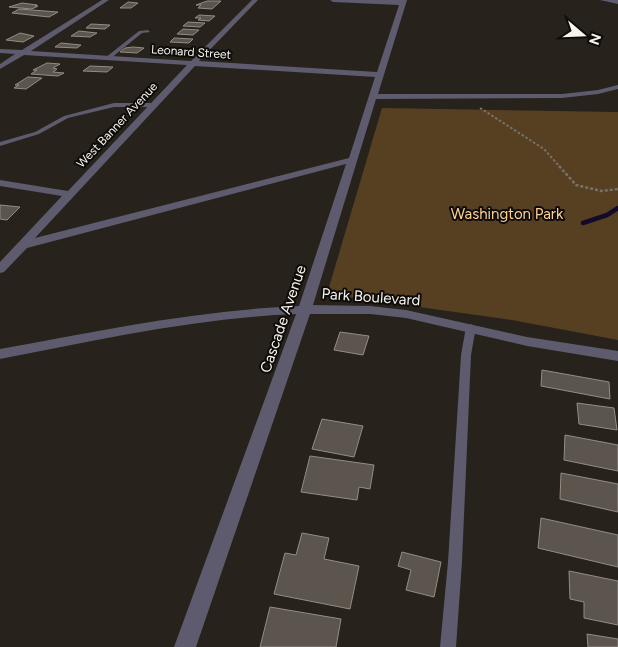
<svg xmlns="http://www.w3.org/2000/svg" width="618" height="647" font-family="Figtree,sans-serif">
  <rect width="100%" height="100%" fill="#27221b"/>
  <path fill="#574021" d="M382,108L618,112V340L512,320L327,294Z"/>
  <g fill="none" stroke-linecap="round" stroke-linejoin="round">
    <path stroke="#140b2b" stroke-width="4.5" d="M583,223L607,215L618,208"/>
  </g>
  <g fill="#5b554d" stroke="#948d84">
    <path d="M207,1H221L212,9L198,8L201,5H196Z"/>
    <path d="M128,2L138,3L131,8H120Z"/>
    <path d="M22,3L37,5L35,6H38L32,9L9,7Z"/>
    <path d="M19,9L58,12L49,17L12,13Z"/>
    <path d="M199,15L215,16L209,21L198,20L201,18H195Z"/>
    <path d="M188,22L205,23L200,27L183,26Z"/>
    <path d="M91,24L110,25L105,29L86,28Z"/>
    <path d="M183,29L199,30L193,35L177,34Z"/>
    <path d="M79,31L97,33L90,37L71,36Z"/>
    <path d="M20,33L34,36L23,42L6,40Z"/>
    <path d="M174,38L193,39L189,43L170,42Z"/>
    <path d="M61,43L81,45L77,48L55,47Z"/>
    <path d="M133,47L144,48L137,53L120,52L125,48Z"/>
    <path d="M47,63L60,64L53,68L57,69L53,72L64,73L58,76L31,74L37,70H33Z"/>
    <path d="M90,66L113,67L107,72L83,71Z"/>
    <path d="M28,77L42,78L26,89L14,88L19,85H15Z"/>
    <path d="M0,205L20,207L7,220L0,219Z"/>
    <path d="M340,332L369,336L363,355L334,350Z"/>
    <path d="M542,370L609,382L610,399L541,386Z"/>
    <path d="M577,403L614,408L617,430L579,424Z"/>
    <path d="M322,419L363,426L354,457L312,449Z"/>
    <path d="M565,435L618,445V471L564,460Z"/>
    <path d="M310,456L374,465L370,489L359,487L357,500L301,492Z"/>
    <path d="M561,473L618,484V512L560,499Z"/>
    <path d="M541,518L618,535V567L538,548Z"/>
    <path d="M302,533L329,538L324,559L359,566L350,609L274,594L285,553L296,555Z"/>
    <path d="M402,552L441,562L434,597L406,590L411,570L398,566Z"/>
    <path d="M569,571L618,581V625L584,618V602L570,599Z"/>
    <path d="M270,607L341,619L336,647H260Z"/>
    <path d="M587,634L618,639V647H588Z"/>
  </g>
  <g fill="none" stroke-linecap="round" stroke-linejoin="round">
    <path stroke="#76726c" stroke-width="2" stroke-dasharray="2.5 2" stroke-linecap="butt" d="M480,108L544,149L560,167"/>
    <path stroke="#76726c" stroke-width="2.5" stroke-dasharray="3 2" stroke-linecap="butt" d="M559,166L576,185L601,191L618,189"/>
    <g fill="#5d5b6d" fill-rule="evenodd">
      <path d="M148,30L150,32L142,33L110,59L105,58L139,31Z"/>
      <path d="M114,103H153L156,105L153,107H114L68,118L39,134L0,146V142L35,132L64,116Z"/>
      <path d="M471,324L476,327L471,355L462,562L456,647H440L448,562L461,355L466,327Z"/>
    </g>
    <g fill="#5d5b6d" fill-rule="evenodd">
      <path d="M102,0H109L31,51L191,61L252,0H258L199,61L377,72L399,5L333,2L330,0H407L378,94H562L598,90L618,85V89L598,94L562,98L376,99L313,305L370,306L406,310L527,337L618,351V361L527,346L406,318L370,314H310L196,647H174L296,314C196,318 98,340 0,359V349C99,331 198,310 299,306L346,164L27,248L4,272L0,273V262L62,196L0,186V180L68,191L187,65L24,55L0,69V64L15,54L0,53V49L22,50ZM195,66L375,77L349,158L35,238Z"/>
      <path d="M600,0H618V4Z"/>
    </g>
  </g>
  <g text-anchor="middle" stroke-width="4" stroke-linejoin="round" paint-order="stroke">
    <g font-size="12" fill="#f7f4ef" stroke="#0e0c09">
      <text transform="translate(191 52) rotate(4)" y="4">Leonard Street</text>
      <text transform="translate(117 125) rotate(-47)" y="4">West Banner Avenue</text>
    </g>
    <g font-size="15" fill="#fed094" stroke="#0e0c09">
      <text x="507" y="219">Washington Park</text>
    </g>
    <g font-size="15" fill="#f7f4ef" stroke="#0e0c09">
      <text transform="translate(371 297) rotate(4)" y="5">Park Boulevard</text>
      <text transform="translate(283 319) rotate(-71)" y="5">Cascade Avenue</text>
    </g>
  </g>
  <g transform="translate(583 35) rotate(109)" stroke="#0e0c09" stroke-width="4" paint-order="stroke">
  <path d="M0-4L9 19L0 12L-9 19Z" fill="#f7f4ef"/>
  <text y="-8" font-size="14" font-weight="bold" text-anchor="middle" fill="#f7f4ef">N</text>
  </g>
</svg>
